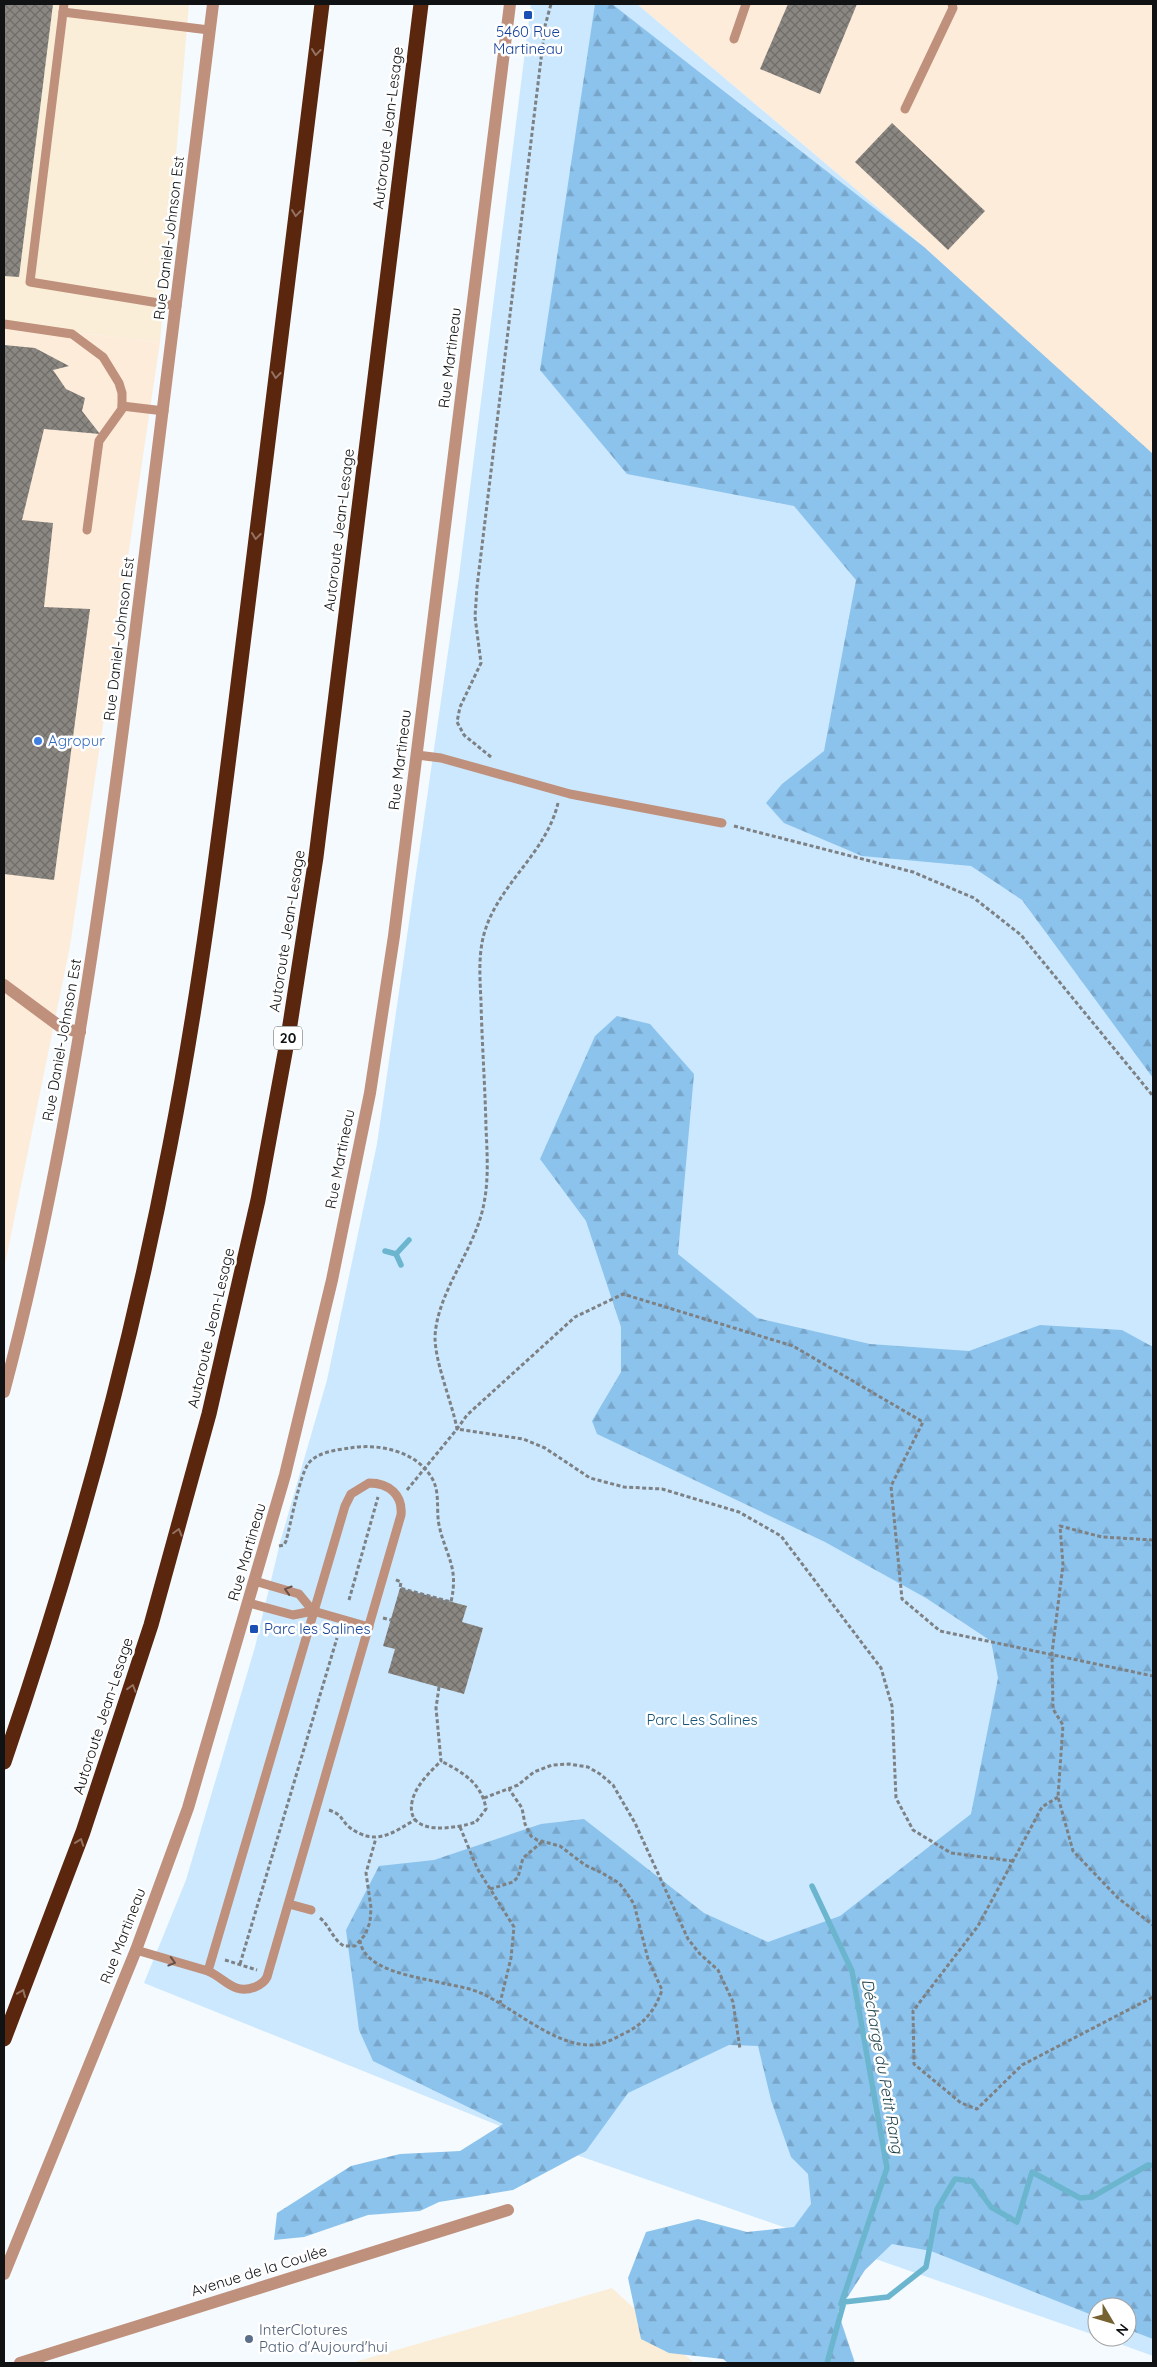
<svg xmlns="http://www.w3.org/2000/svg" width="1157" height="2367" font-family="Quicksand,sans-serif">
  <defs>
    <pattern id="forest-firs" width="22" height="20" patternUnits="userSpaceOnUse" patternTransform="scale(1.25)"><rect width="22" height="20" fill="#8cc3ec"/><path d="M5 1l3.5 6h-7zM16 11l3.5 6h-7z" fill="#78a6ca"/></pattern>
    <pattern id="building-cross-hatch" width="8" height="8" patternUnits="userSpaceOnUse" patternTransform="scale(1.25)"><rect width="8" height="8" fill="#8b8782"/><path d="M0 0l8 8M0 8l8-8" fill="none" stroke="#706d69"/></pattern>
  </defs>
  <rect width="100%" height="100%" fill="#f4fafe"/>
  <g fill="#faeed9">
    <path d="M4,4H189L160,342L4,325Z"/>
    <path d="M612,2288L694,2363H351Z"/>
  </g>
  <g fill="#fdecda">
    <path d="M637,4H1153V455L924,247Z"/>
    <path d="M4,325L160,342L70,946L4,1269Z"/>
  </g>
  <path fill="#cbe8fe" d="M531,4H637L924,247L1153,457V2356L1101,2337H1127V2307H1097V2336L545,2144L144,1983L186,1880L255,1647L281,1539L327,1380L377,1144L459,576Z"/>
  <g fill="url(#forest-firs)">
    <path d="M595,4H612L924,247L1153,454V1078L1022,900L971,866L862,856L784,823L766,803L782,784L824,751L856,580L794,506L627,474L540,370Z"/>
    <path d="M617,1016L650,1024L694,1074L678,1254L757,1318L870,1344L969,1351L1040,1325L1122,1330L1153,1347V2339L1127,2329V2307H1097V2317L931,2251L892,2244L865,2270L838,2312L855,2363H728L723,2359L669,2353L641,2339L628,2278L646,2232L698,2219L747,2232L794,2227L811,2204L808,2174L791,2157L771,2100L758,2046L729,2045L628,2093L586,2151L513,2190L439,2202L420,2211L368,2215L304,2237L274,2240L277,2213L351,2166L400,2154L460,2151L503,2124L373,2061L359,2030L346,1930L379,1866L434,1860L541,1824L584,1819L704,1913L768,1942L840,1916L971,1814L998,1678L991,1641L926,1598L825,1542L597,1434L592,1421L621,1372V1327L586,1221L540,1159L595,1036Z"/>
  </g>
  <g fill="none" stroke-linecap="round" stroke-linejoin="round">
    <g stroke="#6bb6ce" stroke-width="5.5">
      <path d="M385,1251L396,1254"/>
      <path d="M401,1265L396,1254L409,1240"/>
      <path d="M812,1886L852,1971L887,2168L841,2304"/>
      <path d="M827,2363L844,2302L888,2297L926,2267L937,2209L955,2179L972,2181L991,2207L1017,2222L1032,2172L1080,2198L1092,2197L1148,2165L1153,2166"/>
    </g>
  </g>
  <g fill="url(#building-cross-hatch)">
    <path d="M4,4H53L19,277L4,276Z"/>
    <path d="M788,4H857L820,94L760,69Z"/>
    <path d="M892,123L985,211L948,250L855,162Z"/>
    <path d="M4,345L35,348L69,366L53,370L66,389L85,398L82,411L100,434L44,429L22,520L53,523L44,607L90,609L54,880L4,874Z"/>
    <path d="M400,1588L467,1606L462,1622L483,1628L464,1694L388,1673L395,1649L383,1646Z"/>
  </g>
  <g fill="none" stroke-linecap="round" stroke-linejoin="round">
    <g stroke="#7d8184" stroke-width="3" stroke-dasharray="4 2.5" stroke-linecap="butt">
      <path d="M491,757L464,735L457,722L460,707L481,663L475,617L477,587L545,26L551,4"/>
      <path d="M734,826L913,872L974,898L1021,935L1153,1096"/>
      <path d="M407,1490L457,1429C452,1402 435,1363 435,1337C437,1291 476,1249 484,1203C489,1178 487,1152 486,1127C485,1085 482,1044 481,1002C480,980 478,956 484,934C498,884 546,854 558,803"/>
      <path d="M1153,1540L1102,1537L1060,1526L1063,1565L1052,1653L1053,1709L1063,1725L1058,1797L1073,1851L1118,1898L1153,1925"/>
      <path d="M279,1546L284,1545L286,1541C291,1523 299,1478 308,1464C317,1452 336,1450 350,1448C378,1443 418,1451 433,1480C440,1494 436,1510 439,1525C446,1557 459,1566 451,1602L400,1588L401,1582L394,1579"/>
      <path d="M349,1600L378,1497"/>
      <path d="M383,1618L391,1620"/>
      <path d="M439,1687L436,1708L441,1761C430,1772 415,1786 412,1802C405,1838 458,1828 476,1822L486,1809C482,1783 462,1772 441,1761"/>
      <path d="M1058,1797L1042,1807L978,1926L913,2011L914,2064L961,2103L977,2109L1022,2065L1153,1997"/>
      <path d="M484,1798L518,1785L534,1772L552,1765L569,1764L588,1767L600,1774L613,1785L635,1823L688,1939L700,1954L718,1970L733,2002L740,2049"/>
      <path d="M329,1810C343,1815 340,1819 349,1827C375,1847 393,1833 416,1819"/>
      <path d="M460,1827L477,1868L514,1927L511,1958L500,2003"/>
      <path d="M1013,1861L951,1853L913,1830L896,1798L892,1706L881,1668L781,1536L739,1512L662,1489L624,1487L590,1478L545,1448L523,1439L457,1429L467,1415L575,1317L623,1294L793,1346L923,1422L891,1486L902,1599L940,1631L1153,1676"/>
      <path d="M490,1889L513,1882L518,1877L523,1858L543,1841"/>
      <path d="M320,1918C330,1926 333,1940 344,1946H355L365,1935L370,1922L371,1908L366,1873L376,1838"/>
      <path d="M360,1940C363,1971 418,1977 442,1983C455,1986 471,1988 483,1994C514,2009 556,2046 591,2045C602,2045 614,2039 623,2034C643,2025 655,2011 662,1990L648,1959L634,1904L626,1892L619,1883L602,1873L585,1865L560,1846L537,1840L531,1836L525,1824L522,1808L509,1789"/>
      <path d="M225,1960L257,1970"/>
      <path d="M240,1964L337,1638"/>
    </g>
    <g stroke="#bf907c" stroke-width="9">
      <path d="M64,4L30,282L177,306"/>
      <path d="M63,12L209,30"/>
      <path d="M734,39L746,4"/>
      <path d="M905,109L953,8L952,4"/>
      <path d="M4,324L72,334L103,357L119,383L122,393V409L99,441L87,530"/>
      <path d="M122,406L164,411"/>
      <path d="M417,755L441,758L570,794L722,823"/>
      <path d="M369,1483C389,1483 403,1495 401,1515L267,1977C264,1983 260,1985 255,1987C233,1995 226,1979 208,1971L345,1506L351,1494Z"/>
      <path d="M255,1581L299,1594L313,1611"/>
      <path d="M249,1603L293,1615L313,1611L369,1627"/>
      <path d="M289,1904L311,1910"/>
      <path d="M136,1950L208,1971"/>
    </g>
    <path stroke="#bf907c" stroke-width="12" d="M20,2363L508,2210"/>
    <g stroke="#bf907c" stroke-width="12">
      <path d="M4,985L62,1028L80,1032"/>
      <path d="M4,1392C65,1162 98,926 128,690C158,462 184,233 213,4"/>
      <path d="M4,2274L136,1950L188,1808L285,1475L332,1280L370,1093L394,936L510,4"/>
    </g>
    <g stroke="#5a260d" stroke-width="15">
      <path d="M4,1762C73,1561 130,1354 170,1145C204,971 224,796 246,620C272,415 296,209 322,4"/>
      <path d="M4,2039L83,1832L151,1625L209,1414L258,1200L289,1031L316,857L421,4"/>
    </g>
  </g>
  <defs><path id="oneway-chevron" d="M-2-3.5L2.5 0L-2 3.5" fill="none" stroke-width="1.6" stroke-linecap="round" stroke-linejoin="round" transform="scale(1.25)"/></defs>
  <g stroke="#947262">
    <use href="#oneway-chevron" transform="translate(316 52) rotate(97)"/>
    <use href="#oneway-chevron" transform="translate(296 213) rotate(97)"/>
    <use href="#oneway-chevron" transform="translate(276 375) rotate(97)"/>
    <use href="#oneway-chevron" transform="translate(256 536) rotate(97)"/>
    <use href="#oneway-chevron" transform="translate(178 1532) rotate(-74)"/>
    <use href="#oneway-chevron" transform="translate(132 1688) rotate(-73)"/>
    <use href="#oneway-chevron" transform="translate(80 1842) rotate(-70)"/>
    <use href="#oneway-chevron" transform="translate(22 1993) rotate(-68)"/>
  </g>
  <g stroke="#685148">
    <use href="#oneway-chevron" transform="translate(288 1590) rotate(-164)"/>
    <use href="#oneway-chevron" transform="translate(172 1962) rotate(16)"/>
  </g>
  <g fill="#1a4fb4" stroke="#fff" stroke-width="2">
    <rect x="523" y="10" width="10" height="10" rx="2.5"/>
    <rect x="249" y="1624" width="10" height="10" rx="2.5"/>
  </g>
  <circle fill="#3f7fe0" stroke="#fff" stroke-width="2" cx="38" cy="741" r="5"/>
  <circle fill="#5c6f8a" stroke="#fff" stroke-width="2" cx="249" cy="2339" r="5"/>
  <g text-anchor="middle" stroke-width="5" stroke-linejoin="round" paint-order="stroke">
    <rect fill="#fff" stroke="#58595a" stroke-width="1" x="274" y="1026.5" width="28" height="23" rx="4"/>
    <g font-size="14" font-weight="bold" fill="#101214">
      <text x="288" y="1043">20</text>
    </g>
    <g font-size="15" fill="#164399" stroke="#fff">
      <text x="528" y="37">5460 Rue<tspan x="528" dy="17">Martineau</tspan></text>
      <text x="264" y="1634" text-anchor="start">Parc les Salines</text>
    </g>
    <g font-size="15" fill="#101214" stroke="#fff">
      <text transform="translate(388 128) rotate(-83)" y="5">Autoroute Jean-Lesage</text>
      <text transform="translate(169 238) rotate(-83)" y="5">Rue Daniel-Johnson Est</text>
      <text transform="translate(450 358) rotate(-83)" y="5">Rue Martineau</text>
      <text transform="translate(339 530) rotate(-83)" y="5">Autoroute Jean-Lesage</text>
      <text transform="translate(119 639) rotate(-83)" y="5">Rue Daniel-Johnson Est</text>
      <text transform="translate(400 760) rotate(-83)" y="5">Rue Martineau</text>
      <text transform="translate(287 931) rotate(-81)" y="5">Autoroute Jean-Lesage</text>
      <text transform="translate(62 1040) rotate(-80)" y="5">Rue Daniel-Johnson Est</text>
      <text transform="translate(340 1159) rotate(-79)" y="5">Rue Martineau</text>
      <text transform="translate(211 1328) rotate(-77)" y="5">Autoroute Jean-Lesage</text>
      <text transform="translate(247 1552) rotate(-74)" y="5">Rue Martineau</text>
      <text transform="translate(103 1716) rotate(-72)" y="5">Autoroute Jean-Lesage</text>
      <text transform="translate(123 1936) rotate(-69)" y="5">Rue Martineau</text>
      <text transform="translate(259 2271) rotate(-17)" y="5">Avenue de la Coulée</text>
    </g>
    <g font-size="15" fill="#366cbe" stroke="#fff" text-anchor="start">
      <text x="48" y="746">Agropur</text>
    </g>
    <g font-size="15" fill="#15547b" stroke="#fff">
      <text x="702" y="1725">Parc Les Salines</text>
    </g>
    <g font-size="15" fill="#4e5e75" stroke="#fff" text-anchor="start">
      <text x="259" y="2335">InterClotures<tspan x="259" dy="17">Patio d'Aujourd'hui</tspan></text>
    </g>
    <g font-size="16" font-style="italic" fill="#1b3e49" stroke="#fff">
      <text transform="translate(883 2066) rotate(80)" y="6">Décharge du Petit Rang</text>
    </g>
  </g>
  <rect width="1157" height="2367" fill="none" stroke="#101214" stroke-width="10"/>
  <g transform="translate(1112 2322) rotate(128)"><circle r="24" fill="#ffffff" stroke="#9fa0a1"/>
  <path d="M0-4L9 19L0 12L-9 19Z" fill="#776332"/>
  <text y="-8" font-size="14" font-weight="bold" text-anchor="middle" fill="#101214">N</text>
  </g>
</svg>
